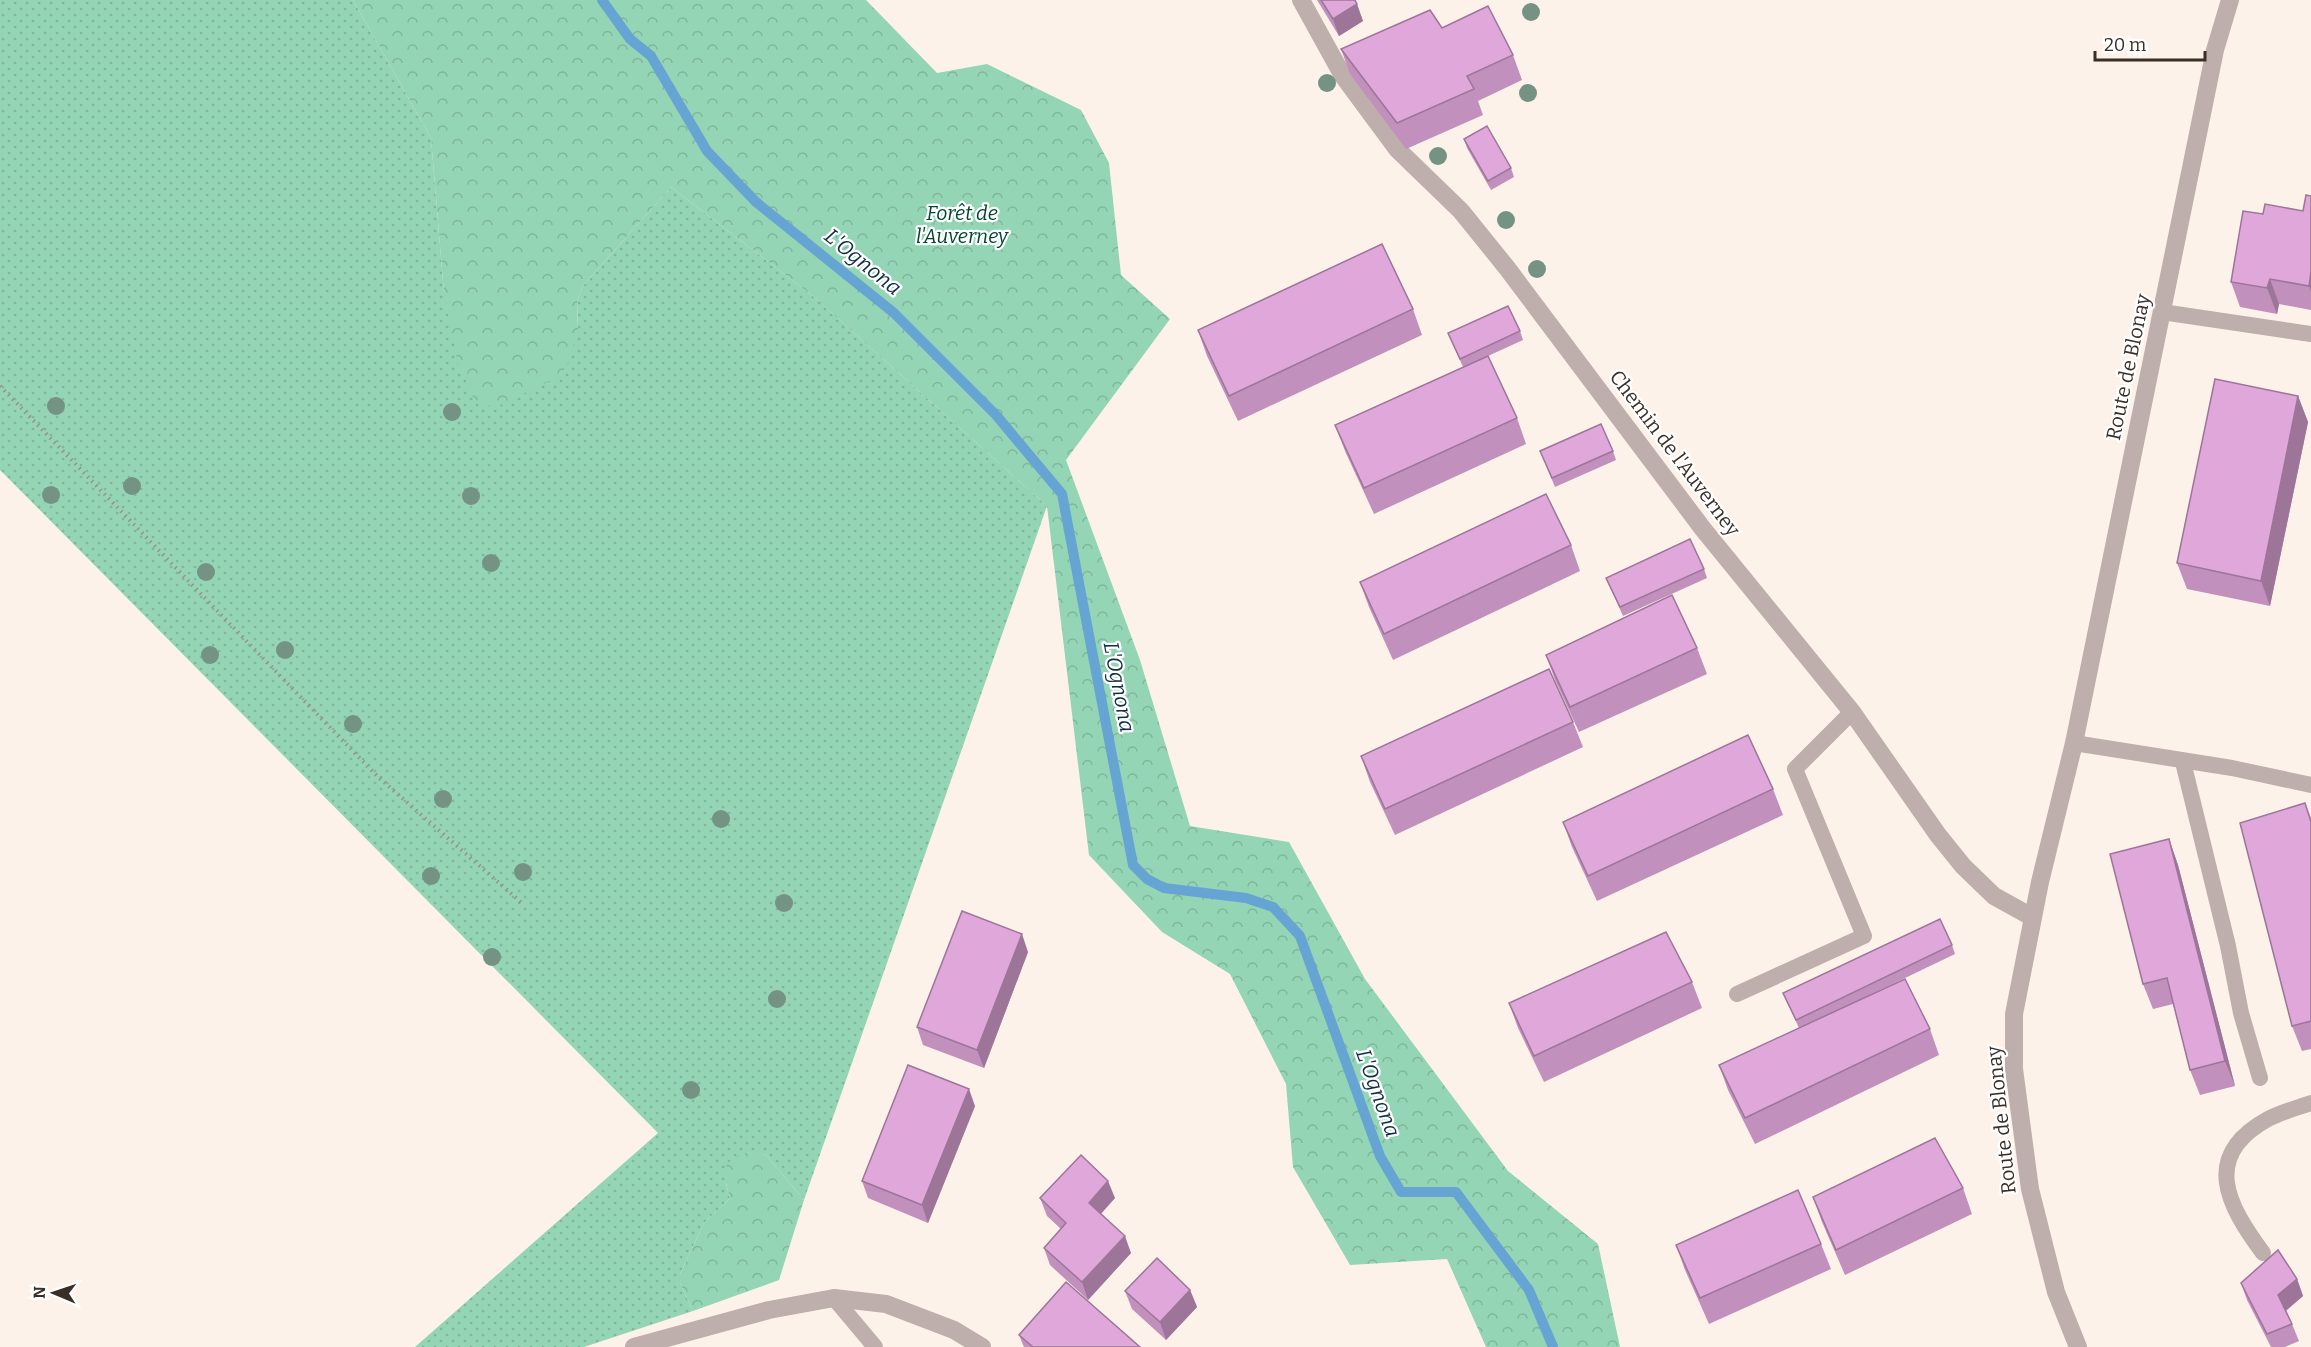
<svg xmlns="http://www.w3.org/2000/svg" width="2311" height="1347" font-family="Bitter,serif">
  <defs>
    <pattern id="grass-dots" width="8" height="8" patternUnits="userSpaceOnUse" patternTransform="scale(1.5)"><rect width="8" height="8" fill="#93d5b4"/><path d="M2 2h.1M6 6h.1" fill="none" stroke="#80b79b" stroke-width="1.8" stroke-linecap="round"/></pattern>
    <pattern id="forest-crowns" width="20" height="18" patternUnits="userSpaceOnUse" patternTransform="scale(1.5)"><rect width="20" height="18" fill="#93d5b4"/><path d="M2 6a3 3 0 1 1 6 0M12 15a3 3 0 1 1 6 0" fill="none" stroke="#80b79b"/></pattern>
  </defs>
  <rect width="100%" height="100%" fill="#fdf2ea"/>
  <path fill="url(#grass-dots)" d="M0,0H353L431,138L444,293L578,331L577,302L582,287L671,187L814,297L1047,506L804,1200L767,1156L759,1152H749L726,1184L730,1198L704,1223L680,1274V1283L693,1311L584,1347H415L658,1133L0,470Z"/>
  <g fill="url(#forest-crowns)">
    <path d="M353,0H866L937,73L987,64L1081,110L1109,163L1121,275L1170,319L1066,460L1140,660L1190,826L1289,842L1365,979L1508,1171L1598,1244L1620,1347H1486L1447,1259L1350,1265L1293,1167L1286,1084L1230,974L1162,932L1089,855L1047,506L814,297L671,187L582,287L577,302L578,331L569,361L560,376L496,407L485,405L474,399L458,363L444,293L431,138Z"/>
    <path d="M749,1152H760L767,1156L804,1200L779,1280L693,1311L680,1283V1274L704,1223L730,1198C723,1173 719,1160 749,1152Z"/>
  </g>
  <g fill="none" stroke-linecap="round" stroke-linejoin="round">
    <path stroke="#65a4d3" stroke-width="10" d="M602,0L630,39L651,56L707,151L756,202L894,313L996,415L1062,494L1133,865L1147,879L1164,888L1246,898L1273,907L1300,936L1380,1156L1401,1192H1456L1529,1290L1553,1347"/>
    <path stroke="#9c9189" stroke-width="4" stroke-dasharray="1.5 4.5" stroke-linecap="butt" d="M0,386L377,776L522,903"/>
    <g stroke="#beaeac" stroke-width="16">
      <path d="M2162,312L2311,334"/>
      <path d="M2074,743L2232,768L2311,785"/>
      <path d="M2183,762L2228,946L2241,1013L2260,1078"/>
      <path d="M1737,994L1864,936L1795,769L1852,712"/>
      <path d="M2263,1253C2228,1206 2200,1156 2268,1119C2281,1112 2297,1108 2311,1103"/>
      <path d="M834,1298L875,1347"/>
    </g>
    <g stroke="#beaeac" stroke-width="18">
      <path d="M1301,0L1343,76L1397,149L1461,211L1507,268L1703,529L1852,712L1938,835L1963,866L1994,896L2032,917"/>
      <path d="M634,1347L769,1310L834,1298L886,1304L954,1330L982,1347"/>
    </g>
    <path stroke="#beaeac" stroke-width="18" d="M2078,1347L2056,1292L2030,1189L2014,1069V1014L2040,882L2074,743L2215,50L2230,0"/>
  </g>
  <g fill="#749383">
    <circle cx="1531" cy="12" r="9"/>
    <circle cx="1327" cy="83" r="9"/>
    <circle cx="1528" cy="93" r="9"/>
    <circle cx="1438" cy="156" r="9"/>
    <circle cx="1506" cy="220" r="9"/>
    <circle cx="1537" cy="269" r="9"/>
    <circle cx="56" cy="406" r="9"/>
    <circle cx="452" cy="412" r="9"/>
    <circle cx="132" cy="486" r="9"/>
    <circle cx="51" cy="495" r="9"/>
    <circle cx="471" cy="496" r="9"/>
    <circle cx="491" cy="563" r="9"/>
    <circle cx="206" cy="572" r="9"/>
    <circle cx="285" cy="650" r="9"/>
    <circle cx="210" cy="655" r="9"/>
    <circle cx="353" cy="724" r="9"/>
    <circle cx="443" cy="799" r="9"/>
    <circle cx="721" cy="819" r="9"/>
    <circle cx="523" cy="872" r="9"/>
    <circle cx="431" cy="876" r="9"/>
    <circle cx="784" cy="903" r="9"/>
    <circle cx="492" cy="957" r="9"/>
    <circle cx="777" cy="999" r="9"/>
    <circle cx="691" cy="1090" r="9"/>
  </g>
  <g fill="#c190bc">
    <path d="M1317,0H1355L1363,21L1339,36Z"/>
    <path d="M1442,28L1513,55L1522,80L1478,101L1483,115L1406,149L1350,74L1341,49Z"/>
    <path d="M1464,139L1511,168L1514,177L1491,190L1467,148Z"/>
    <path d="M2311,196V310L2279,304L2277,314L2240,307L2231,282L2263,214L2303,211Z"/>
    <path d="M1413,309L1422,335L1238,421L1207,356L1198,330Z"/>
    <path d="M1520,331L1523,340L1488,356L1517,418L1526,444L1374,514L1345,451L1335,425L1463,367L1448,333Z"/>
    <path d="M2298,396L2308,422L2270,606L2187,589L2177,563Z"/>
    <path d="M1540,451H1613L1616,460L1555,487Z"/>
    <path d="M1571,545L1580,571L1393,660L1369,607L1360,582Z"/>
    <path d="M1704,569L1707,578L1623,616L1606,578Z"/>
    <path d="M1697,648L1707,674L1579,732L1555,680L1546,655Z"/>
    <path d="M1573,722L1583,747L1395,835L1370,782L1361,756Z"/>
    <path d="M1773,789L1783,815L1597,901L1572,847L1563,822Z"/>
    <path d="M2305,803L2311,818V1049L2302,1051L2292,1026Z"/>
    <path d="M2169,839L2178,865L2235,1086L2200,1095L2190,1070L2173,1004L2153,1009L2143,984Z"/>
    <path d="M1952,945L1955,954L1832,1013L1930,1029L1939,1055L1755,1144L1728,1090L1719,1065L1799,1028L1783,993Z"/>
    <path d="M1028,952L984,1068L923,1045L917,1027Z"/>
    <path d="M1692,982L1702,1008L1544,1082L1518,1028L1509,1003Z"/>
    <path d="M975,1106L928,1223L868,1198L862,1181Z"/>
    <path d="M1963,1188L1972,1214L1845,1275L1822,1222L1813,1197Z"/>
    <path d="M1040,1198H1115L1101,1214L1131,1253L1088,1300L1050,1265L1044,1248L1061,1229L1047,1216Z"/>
    <path d="M1821,1244L1831,1269L1709,1324L1685,1270L1676,1245Z"/>
    <path d="M2297,1279L2303,1296L2286,1311L2292,1324L2299,1341L2285,1347H2271L2247,1300L2241,1283Z"/>
    <path d="M1190,1290L1197,1307L1166,1340L1132,1309L1125,1291Z"/>
    <path d="M1019,1335L1140,1347H1024Z"/>
  </g>
  <g fill="#9d7599">
    <path d="M1357,4L1363,21L1339,36L1333,19Z"/>
    <path d="M2311,271V292L2309,286Z"/>
    <path d="M2270,279L2279,304L2277,314L2267,288Z"/>
    <path d="M2298,396L2308,422L2270,606L2261,581Z"/>
    <path d="M2169,839L2178,865L2235,1086L2225,1061Z"/>
    <path d="M1022,934L1028,952L984,1068L977,1050Z"/>
    <path d="M969,1089L975,1106L928,1223L922,1205Z"/>
    <path d="M1108,1181L1115,1198L1095,1220L1089,1203Z"/>
    <path d="M1125,1236L1131,1253L1088,1300L1082,1282Z"/>
    <path d="M2297,1279L2303,1296L2284,1312L2278,1295Z"/>
    <path d="M1190,1290L1197,1307L1166,1340L1160,1322Z"/>
  </g>
  <g fill="#e0a7db" stroke="#9d7599" stroke-width="1.5">
    <path d="M1321,0H1355L1357,4L1333,19Z"/>
    <path d="M1488,6L1513,55L1467,76L1474,89L1397,123L1341,49L1430,10L1442,28Z"/>
    <path d="M1487,126L1511,168L1488,181L1464,139Z"/>
    <path d="M2306,195L2311,196V271L2309,286L2270,279L2267,288L2231,282L2243,211L2263,214L2265,204L2303,211Z"/>
    <path d="M1382,244L1413,309L1229,396L1198,330Z"/>
    <path d="M1508,306L1520,331L1460,359L1448,333Z"/>
    <path d="M1488,356L1517,418L1364,488L1335,425Z"/>
    <path d="M2215,379L2298,396L2261,581L2177,563Z"/>
    <path d="M1601,424L1613,451L1552,478L1540,451Z"/>
    <path d="M1546,494L1571,545L1384,634L1360,582Z"/>
    <path d="M1690,539L1704,569L1620,607L1606,578Z"/>
    <path d="M1672,595L1697,648L1570,707L1546,655Z"/>
    <path d="M1549,669L1573,722L1385,809L1361,756Z"/>
    <path d="M1748,735L1773,789L1588,876L1563,822Z"/>
    <path d="M2305,803L2311,822V1021L2292,1026L2240,823Z"/>
    <path d="M2169,839L2225,1061L2190,1070L2167,978L2143,984L2110,854Z"/>
    <path d="M962,911L1022,934L977,1050L917,1027Z"/>
    <path d="M1940,919L1952,945L1796,1020L1783,993Z"/>
    <path d="M1666,932L1692,982L1534,1056L1509,1003Z"/>
    <path d="M1905,979L1930,1029L1745,1118L1719,1065Z"/>
    <path d="M908,1065L969,1089L922,1205L862,1181Z"/>
    <path d="M1935,1138L1963,1188L1836,1250L1813,1197Z"/>
    <path d="M1081,1155L1108,1181L1089,1203L1125,1236L1082,1282L1044,1248L1066,1223L1040,1198Z"/>
    <path d="M1798,1190L1821,1244L1700,1298L1676,1245Z"/>
    <path d="M2278,1250L2297,1279L2278,1295L2292,1324L2267,1334L2241,1283Z"/>
    <path d="M1157,1258L1190,1290L1160,1322L1125,1291Z"/>
    <path d="M1066,1282L1140,1347H1033L1019,1335Z"/>
  </g>
  <g text-anchor="middle" stroke-width="4.5" stroke-linejoin="round" paint-order="stroke">
    <g font-size="20" font-style="italic" fill="#03462e" stroke="#fff">
      <text x="962" y="220">Forêt de<tspan x="962" dy="23">l'Auverney</tspan></text>
    </g>
    <g font-size="20" fill="#3a2f27" stroke="#fff">
      <text transform="translate(2128 367) rotate(-78)" y="7">Route de Blonay</text>
      <text transform="translate(1675 453) rotate(53)" y="7">Chemin de l'Auverney</text>
      <text transform="translate(2001 1120) rotate(-96)" y="7">Route de Blonay</text>
    </g>
    <g font-size="21" font-style="italic" fill="#122f42" stroke="#fff">
      <text transform="translate(863 262) rotate(39)" y="7">L'Ognona</text>
      <text transform="translate(1119 687) rotate(79)" y="7">L'Ognona</text>
      <text transform="translate(1378 1093) rotate(70)" y="7">L'Ognona</text>
    </g>
  </g>
  <g transform="translate(54 1293) rotate(272)" stroke="#ffffff" stroke-width="4.5" paint-order="stroke">
  <path d="M0-4.5L10 22L0 15L-10 22Z" fill="#3a2f27"/>
  <text y="-9" font-size="16" font-weight="bold" text-anchor="middle" fill="#3a2f27">N</text>
  </g>
  <path d="M2095 51v9h110v-9" fill="none" stroke="#3a2f27" stroke-width="3"/>
  <text x="2104" y="51" font-size="18" fill="#3a2f27" stroke="#ffffff" stroke-width="4.5" paint-order="stroke">20 m</text>
</svg>
